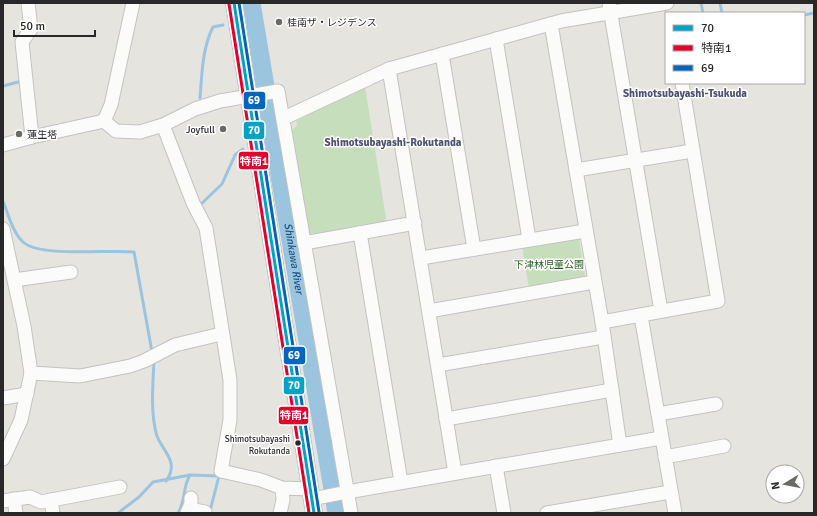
<svg xmlns="http://www.w3.org/2000/svg" width="817" height="516" font-family="Signika,'Noto Sans JP',sans-serif">
  <rect width="100%" height="100%" fill="#e6e4df"/>
  <g fill="#c6debc">
    <path d="M365,87L387,224L314,237L313,233L308,234L291,131L297,125L296,121Z"/>
    <path d="M576,237L579,239L585,275L582,281L529,289L522,246Z"/>
  </g>
  <g fill="none" stroke-linecap="round" stroke-linejoin="round">
    <g stroke="#9bc4df" stroke-width="3">
      <path d="M701,3L703,13"/>
      <path d="M720,3L722,13"/>
      <path d="M804,15L814,13"/>
      <path d="M3,86L22,81"/>
      <path d="M200,98C202,74 202,49 213,27L223,25"/>
      <path d="M3,201C8,214 13,233 23,242C41,258 110,249 134,252L152,352"/>
      <path d="M199,206L222,184L235,155L243,149"/>
      <path d="M154,360C153,384 150,413 157,436C163,452 180,462 166,481"/>
      <path d="M210,511L219,476"/>
      <path d="M118,513L139,497L153,482L190,475"/>
      <path d="M178,513C186,501 182,488 190,475L218,476"/>
    </g>
    <path stroke="#9bc4df" stroke-width="19" id="s1" d="M251,3L337,513"/>
    <defs>
      <g id="minor">
        <path d="M28,3L31,29L22,42L32,137"/>
        <path d="M609,3L661,311"/>
        <path d="M551,24L602,322L620,445"/>
        <path d="M496,39L529,239"/>
        <path d="M442,54L474,249"/>
        <path d="M389,69L455,473"/>
        <path d="M284,118L389,69L561,21L667,3"/>
        <path d="M104,121L116,131L140,132L163,125L195,109L220,101L278,91L351,513"/>
        <path d="M104,121L111,105L133,3"/>
        <path d="M163,125L193,203L206,228L230,380V420L221,471L261,480L282,488L310,489"/>
        <path d="M3,145L32,137L104,121"/>
        <path d="M576,170L692,151"/>
        <path d="M3,229L24,326L31,373L21,420L3,459"/>
        <path d="M360,233L401,482"/>
        <path d="M304,243L415,223"/>
        <path d="M421,258L585,231"/>
        <path d="M14,280L71,272"/>
        <path d="M429,311L594,282"/>
        <path d="M641,316L675,513"/>
        <path d="M602,322L718,301L682,83"/>
        <path d="M438,365L603,337"/>
        <path d="M31,373L80,376L130,366L144,361L175,345L221,334"/>
        <path d="M3,398L27,394"/>
        <path d="M658,414L716,404"/>
        <path d="M446,419L612,390"/>
        <path d="M665,457L724,446"/>
        <path d="M496,466L504,513"/>
        <path d="M14,499L16,513"/>
        <path d="M312,499L347,492L661,438"/>
        <path d="M51,500L53,513"/>
        <path d="M3,501L30,497L41,502L120,487"/>
        <path d="M189,509L205,512"/>
        <path d="M187,513L191,504V498"/>
        <path d="M280,513L283,500L282,488"/>
        <path d="M547,513L670,492"/>
      </g>
      <path id="tertiary" d="M234,3L314,513"/>
    </defs>
    <use href="#minor" stroke="#c4c3c3" stroke-width="15"/>
    <use href="#tertiary" stroke="#c4c3c3" stroke-width="18"/>
    <use href="#minor" stroke="#fbfbfa" stroke-width="13"/>
    <use href="#tertiary" stroke="#fbfbfa" stroke-width="16"/>
    <defs>
      <path id="bus-1" d="M234,3L314,513"/>
      <path id="bus-2" d="M229,4L309,513"/>
      <path id="bus-3" d="M239,3L319,512"/>
    </defs>
    <use href="#bus-1" stroke="#fff" stroke-width="6"/>
    <use href="#bus-2" stroke="#fff" stroke-width="6"/>
    <use href="#bus-3" stroke="#fff" stroke-width="6"/>
    <use href="#bus-1" stroke="#02a3c6" stroke-width="3"/>
    <use href="#bus-2" stroke="#e4002b" stroke-width="3"/>
    <use href="#bus-3" stroke="#0065bd" stroke-width="3"/>
  </g>
  <g fill="#6a6a68" stroke="#fff" stroke-width="1.5">
    <circle cx="279" cy="22" r="4"/>
    <circle cx="223" cy="129" r="4"/>
    <circle cx="19" cy="134" r="4"/>
  </g>
  <circle fill="#282828" stroke="#fff" stroke-width="1.5" cx="298" cy="443" r="3.5"/>
  <g text-anchor="middle" stroke-width="3" stroke-linejoin="round" paint-order="stroke">
    <g font-size="9" fill="#282828" stroke="#fff" text-anchor="end">
      <text x="290" y="442">Shimotsubayashi<tspan x="290" dy="12">Rokutanda</tspan></text>
    </g>
    <g font-size="10" fill="#282828" stroke="#fff" text-anchor="start">
      <text x="287" y="26">桂南ザ・レジデンス</text>
      <text x="215" y="133" text-anchor="end">Joyfull</text>
      <text x="27" y="138">蓮生塔</text>
    </g>
    <g font-size="10" fill="#265c22" stroke="#fff">
      <text x="549" y="268">下津林児童公園</text>
    </g>
    <g font-size="11" font-weight="bold" fill="#4f5073" stroke="#fff">
      <text x="685" y="97">Shimotsubayashi-Tsukuda</text>
      <text x="393" y="146">Shimotsubayashi-Rokutanda</text>
    </g>
    <g font-size="11" font-style="italic" fill="#1d5487" stroke="#fff">
      <text dy="4" stroke="none"><textPath href="#s1" startOffset="259">Shinkawa River</textPath></text>
    </g>
  </g>
  <g stroke="#fff" stroke-width="1.5">
    <rect x="243" y="91" width="23" height="19" rx="4" fill="#0065bd"/>
    <rect x="243" y="121" width="22" height="19" rx="4" fill="#02a3c6"/>
    <rect x="238" y="151" width="31" height="19" rx="4" fill="#e4002b"/>
    <rect x="283" y="346" width="23" height="19" rx="4" fill="#0065bd"/>
    <rect x="283" y="376" width="22" height="19" rx="4" fill="#02a3c6"/>
    <rect x="278" y="406" width="31" height="19" rx="4" fill="#e4002b"/>
  </g>
  <g font-size="11" text-anchor="middle" font-weight="bold" fill="#fff">
    <text x="254" y="104">69</text>
    <text x="254" y="134">70</text>
    <text x="254" y="165">特南1</text>
    <text x="294" y="359">69</text>
    <text x="294" y="389">70</text>
    <text x="294" y="419">特南1</text>
  </g>
  <rect width="817" height="516" fill="none" stroke="#282828" stroke-width="8"/>
  <rect x="665" y="12" width="140" height="72" fill="#ffffff" stroke="#a9a9a9"/>
  <rect x="673" y="25" width="20" height="6" fill="#02a3c6" stroke="#a9a9a9"/>
  <text x="701" y="32" font-size="12" fill="#282828">70</text>
  <rect x="673" y="45" width="20" height="6" fill="#e4002b" stroke="#a9a9a9"/>
  <text x="701" y="52" font-size="12" fill="#282828">特南1</text>
  <rect x="673" y="65" width="20" height="6" fill="#0065bd" stroke="#a9a9a9"/>
  <text x="701" y="72" font-size="12" fill="#282828">69</text>
  <g transform="translate(785 484) rotate(260)"><circle r="19" fill="#ffffff" stroke="#a9a9a9"/>
  <path d="M0-3L7 15L0 10L-7 15Z" fill="#6a6a68"/>
  <text y="-6" font-size="11" font-weight="bold" text-anchor="middle" fill="#282828">N</text>
  </g>
  <path d="M14 30v6h81v-6" fill="none" stroke="#282828" stroke-width="2"/>
  <text x="20" y="30" font-size="12" fill="#282828" stroke="#ffffff" stroke-width="3" paint-order="stroke">50 m</text>
</svg>
